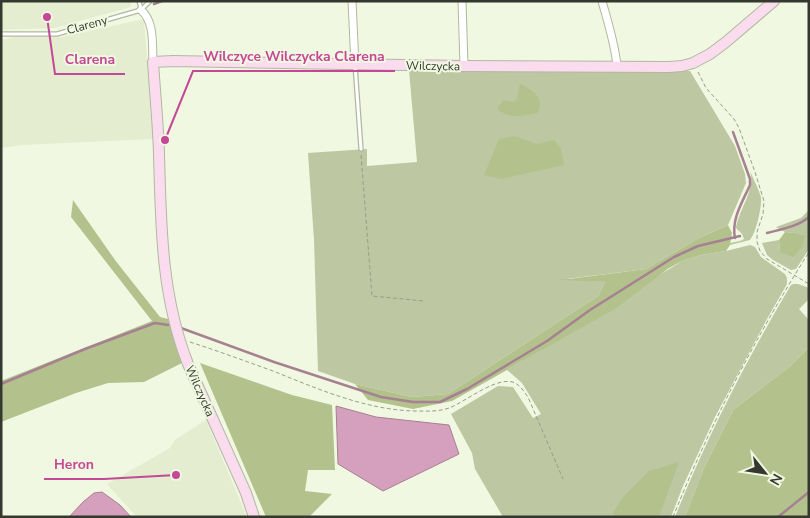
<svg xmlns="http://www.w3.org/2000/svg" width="810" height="518" font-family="'Nunito Sans',sans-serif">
  <rect width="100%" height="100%" fill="#f1f8e1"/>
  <g fill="#e4edcf">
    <path d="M1,1H130L131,7L55,28L1,30Z"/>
    <path d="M144,19L153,139L23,145L1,148V40L15,37H61Z"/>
    <path d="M206,420L247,517H137L107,484L170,448L175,440Z"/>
  </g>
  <g fill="#bdc7a2">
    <path d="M409,70L441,71H690L735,146L745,174L746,183L728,225L697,239L646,269L566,279L605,282L598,296L448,394L412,397L355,384L318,371L314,240L308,153L367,149V166L417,162Z"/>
    <path d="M750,171C753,178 759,190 761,197C762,207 756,233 750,240L730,245V243L740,241L744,239L742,234L736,228C739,209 756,189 750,171Z"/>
    <path d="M809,210V249L796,269L791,270L773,260L767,255L762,243L779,240L780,252L794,233L785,232L776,227L801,218Z"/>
    <path d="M750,245L755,247L761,257L785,274L787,278V284L767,319L715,417L683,486L671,517H503L475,469L472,453L451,414L498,386L513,387L533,418L541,414L522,383L507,370L682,261L701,255L726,251Z"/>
    <path d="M793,284H798L809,288V299L799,309L809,320V347L789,367L733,410L704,468L685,517H675C707,437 747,359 791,285Z"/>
  </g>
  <g fill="#b3c18c">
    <path d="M520,84C528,87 541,95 540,105C540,108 538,110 538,113C521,116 511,120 497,109L503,100L513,102L517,99Z"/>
    <path d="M514,136L537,144L554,140L561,149L564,165L501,179L484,175L499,139Z"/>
    <path d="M73,200L115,260L160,317L168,319L182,363L144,382L108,383L76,393L1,422V381L152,321L71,217Z"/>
    <path d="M728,225L732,233L730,245L726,251L701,255L682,261L669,268L615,309L520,362L507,370L452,401L413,409L368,400L355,384L412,397L448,394L598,296L605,282L561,280L646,269L697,239Z"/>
    <path d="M785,232L794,233L805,236L802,247L793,257L780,252L779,240Z"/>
    <path d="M809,347V517H685L704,468L733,410L789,367Z"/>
    <path d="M200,363L292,395L332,405L335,470H308L305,491L332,494L309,517H266Z"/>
    <path d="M679,462L659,517H615L613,513L624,496L649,471Z"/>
  </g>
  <g fill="#d5a0bd" stroke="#a58192">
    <path d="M336,406L376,417L449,425L459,454L383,491L338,464Z"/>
    <path d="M102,492L120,505L131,517H69L83,502L94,493Z"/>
  </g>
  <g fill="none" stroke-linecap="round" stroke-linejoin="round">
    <g stroke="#a58192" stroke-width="2.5">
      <path d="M154,4L162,1"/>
      <path d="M733,132L750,179V185C743,201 731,219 735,238"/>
      <path d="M767,233C782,229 797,227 809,217"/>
      <path d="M181,328L274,362L381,397L413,402H440L467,389L547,341L590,310L674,257L698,246L740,236"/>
      <path d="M1,384L85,349L155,323L168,325"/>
      <path d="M778,517L809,492"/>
    </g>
    <defs>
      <g id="lane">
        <path d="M139,1L141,9"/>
        <path d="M1,34H57L141,10L150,1"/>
        <path d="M355,65L361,149"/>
      </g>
      <g id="street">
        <path d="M352,1L355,65"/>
        <path d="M462,1L464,66"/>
        <path d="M602,1C608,23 615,44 617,66"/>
        <path d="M141,10C155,22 152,45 153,62"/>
      </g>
      <path id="secondary" d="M254,517L246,493L188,364C161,295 161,226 159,153C158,123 155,93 153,62L173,61L464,66L669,67L682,66L693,63L710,54L726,42L774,1"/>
    </defs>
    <use href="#lane" stroke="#b1b8a2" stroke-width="5.5"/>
    <use href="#street" stroke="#b1b8a2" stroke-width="9"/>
    <use href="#secondary" stroke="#b1b8a2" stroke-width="12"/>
    <g stroke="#979c8c" stroke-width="1" stroke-dasharray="4 2.5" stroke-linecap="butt">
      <path d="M698,72L706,88L734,119L739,128L755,172L764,201L763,214L757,232V242L760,251L767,259L809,284"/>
      <path d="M361,155L372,296L424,301"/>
      <path d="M190,342C218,351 245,361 273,371C318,389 366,410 415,411C427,411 438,412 449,408C466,402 502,371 518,385C522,388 525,393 528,397L563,479"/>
      <path d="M673,517C710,425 756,336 809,252"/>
    </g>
    <use href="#lane" stroke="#fff" stroke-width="3"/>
    <use href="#street" stroke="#fff" stroke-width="7"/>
    <use href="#secondary" stroke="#fbdcee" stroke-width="10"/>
  </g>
  <g text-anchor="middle" stroke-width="4" stroke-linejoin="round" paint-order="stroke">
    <g font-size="12" fill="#35382f" stroke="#f1f8e1">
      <text transform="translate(87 25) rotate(-15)" y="4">Clareny</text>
      <text transform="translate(433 66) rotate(1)" y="4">Wilczycka</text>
      <text transform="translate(200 391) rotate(66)" y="4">Wilczycka</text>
    </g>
  </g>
  <path fill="none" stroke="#c54897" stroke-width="2" d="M165 140L193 71H395M47 17L55 74H125M176 475L104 479H44"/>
  <g fill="#c54897" stroke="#f1f8e1" stroke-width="2">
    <circle cx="165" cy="140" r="5"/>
    <circle cx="47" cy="17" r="5"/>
    <circle cx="176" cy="475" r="5"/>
  </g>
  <g font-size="14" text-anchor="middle" font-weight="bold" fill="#c54897" stroke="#f1f8e1" stroke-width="4" stroke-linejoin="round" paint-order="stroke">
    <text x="294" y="61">Wilczyce Wilczycka Clarena</text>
    <text x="90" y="64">Clarena</text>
    <text x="74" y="469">Heron</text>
  </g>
  <rect width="810" height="518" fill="none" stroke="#35382f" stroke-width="5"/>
  <g transform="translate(765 473) rotate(120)" stroke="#f1f8e1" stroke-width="4" paint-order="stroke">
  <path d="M0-4L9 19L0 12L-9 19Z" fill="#35382f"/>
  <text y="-8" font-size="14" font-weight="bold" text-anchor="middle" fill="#35382f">N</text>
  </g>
</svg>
